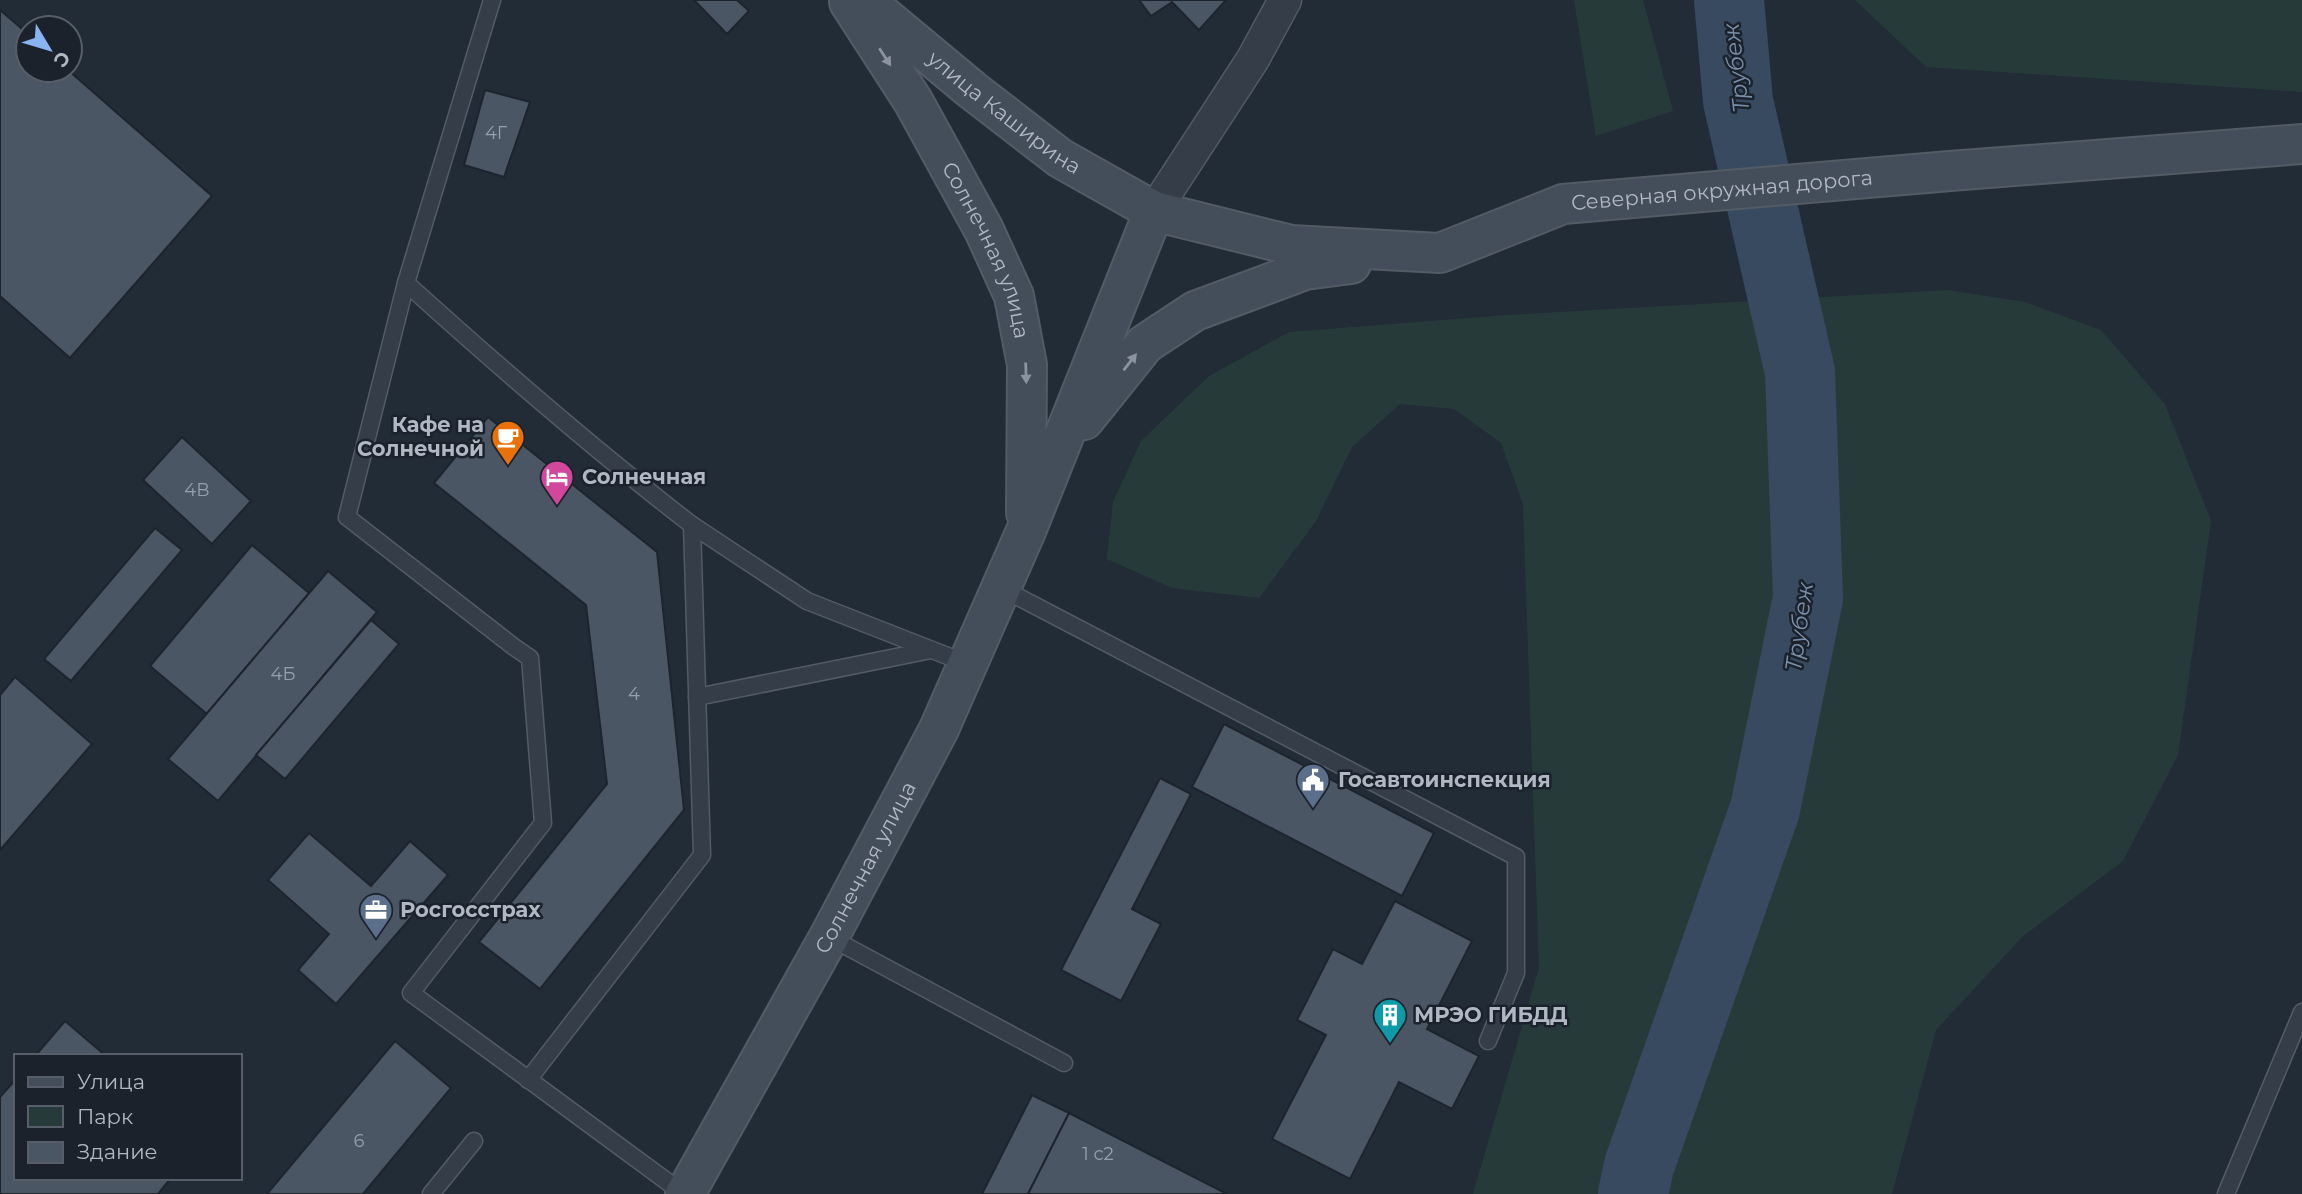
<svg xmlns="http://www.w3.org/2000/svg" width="2302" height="1194" font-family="Montserrat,sans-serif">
  <rect width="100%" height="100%" fill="#222c37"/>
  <g fill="#273a3a">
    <path d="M1574,0H1643L1673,111L1596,136Z"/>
    <path d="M1855,0H2302V92L1926,67Z"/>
    <path d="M1947,290L2025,302L2101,330L2165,404L2211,521L2178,755L2123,861L2022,937L1936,1030L1892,1194H1473L1539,968L1523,504L1501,443L1454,409L1400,404L1352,447L1316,521L1259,598L1172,588L1107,559L1113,502L1141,441L1209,376L1289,332L1507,315Z"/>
  </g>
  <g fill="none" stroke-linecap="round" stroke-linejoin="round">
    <path stroke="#384a60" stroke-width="70" d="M1633,1194L1639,1166L1765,809L1808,598L1800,372L1738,101L1729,0"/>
  </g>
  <g fill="#4a5663" stroke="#1d242e" stroke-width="2">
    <path d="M694,0H737L749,11L727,34Z"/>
    <path d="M1139,0H1226L1199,30L1172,2L1151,16Z"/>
    <path d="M0,10L28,34V70H68L212,196L70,358L0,296Z"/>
    <path d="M485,90L530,102L504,177L464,165Z"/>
    <path d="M488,417L657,552L684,810L540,989L479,942L607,784L586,605L434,483Z"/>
    <path d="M182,437L251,501L212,544L143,480Z"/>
    <path d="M155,528L182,550L71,681L44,659Z"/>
    <path d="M252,545L309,593L207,714L150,666Z"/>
    <path d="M328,571L377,612L218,801L168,759Z"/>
    <path d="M371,620L399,644L285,779L256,755Z"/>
    <path d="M15,677L92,744L0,850V695Z"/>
    <path d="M1224,724L1434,833L1402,896L1192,787Z"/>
    <path d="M1160,778L1191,794L1132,909L1161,924L1121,1001L1061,970Z"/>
    <path d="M309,833L371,886L410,841L448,875L336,1004L298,970L329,934L268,880Z"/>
    <path d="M1395,901L1472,941L1427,1029L1479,1056L1452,1109L1399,1082L1350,1179L1272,1139L1326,1035L1297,1020L1333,949L1362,964Z"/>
    <path d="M65,1021L106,1056H35Z"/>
    <path d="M395,1041L451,1088L363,1194H267Z"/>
    <path d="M16,1079V1178H171L158,1194H0V1097Z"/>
    <path d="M1032,1095L1069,1113L1028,1194H982Z"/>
    <path d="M1069,1113L1227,1194H1028Z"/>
  </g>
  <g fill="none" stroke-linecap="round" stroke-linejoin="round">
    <defs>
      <g id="lane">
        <path d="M492,0L406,283L347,517L514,647L530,658L543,823L411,993L684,1194"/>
        <path d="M406,283C499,367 593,449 692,525L702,855L528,1080"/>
        <path d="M692,525L807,601L968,664"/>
        <path d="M1001,588L1516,857V973L1488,1041"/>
        <path d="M697,697L931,650"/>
        <path d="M829,937L1064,1063"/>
        <path d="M431,1194L474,1141"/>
        <path d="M2226,1194L2302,1012"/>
      </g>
      <path id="street" d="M1154,211L1253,59L1285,0"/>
      <g id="secondary">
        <path id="s1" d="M864,0L972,90L1060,158L1154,211L1291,245L1440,253L1563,204L1950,171L2302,144"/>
        <path id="s2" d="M849,2L913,101L984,230L1014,296L1027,365L1026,513"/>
        <path d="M1084,420L1145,344L1195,311L1305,270L1351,264"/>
        <path id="s3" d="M685,1194L829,937L939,729L1026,531L1154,211"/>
      </g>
    </defs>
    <use href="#lane" stroke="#535b65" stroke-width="19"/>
    <use href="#street" stroke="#535b65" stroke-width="35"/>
    <use href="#secondary" stroke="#535b65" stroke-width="42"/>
    <use href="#lane" stroke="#353d48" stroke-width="16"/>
    <use href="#street" stroke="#353d48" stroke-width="32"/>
    <use href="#secondary" stroke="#444d5a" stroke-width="38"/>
  </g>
  <defs><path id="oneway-solid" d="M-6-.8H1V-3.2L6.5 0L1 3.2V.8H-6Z" transform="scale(1.75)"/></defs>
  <g fill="#8a939f">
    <use href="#oneway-solid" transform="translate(885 57) rotate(57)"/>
    <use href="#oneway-solid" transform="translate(1130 362) rotate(-52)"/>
    <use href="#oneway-solid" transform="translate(1026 373) rotate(88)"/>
  </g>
  <defs>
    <symbol id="cafe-pin" viewBox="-11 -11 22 30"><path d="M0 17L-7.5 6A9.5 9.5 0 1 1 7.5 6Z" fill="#e8710a" stroke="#1b222c"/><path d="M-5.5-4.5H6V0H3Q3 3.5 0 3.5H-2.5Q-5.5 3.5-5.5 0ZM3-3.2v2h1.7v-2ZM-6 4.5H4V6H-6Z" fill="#fff"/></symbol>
    <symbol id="hotel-pin" viewBox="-11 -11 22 30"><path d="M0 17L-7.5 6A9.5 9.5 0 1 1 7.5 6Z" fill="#d1479c" stroke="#1b222c"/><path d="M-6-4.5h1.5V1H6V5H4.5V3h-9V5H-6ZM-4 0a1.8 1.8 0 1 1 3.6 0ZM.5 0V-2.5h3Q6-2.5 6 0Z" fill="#fff"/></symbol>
    <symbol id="civic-pin" viewBox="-11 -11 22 30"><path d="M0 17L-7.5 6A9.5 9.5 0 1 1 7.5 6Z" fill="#5c6f8a" stroke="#1b222c"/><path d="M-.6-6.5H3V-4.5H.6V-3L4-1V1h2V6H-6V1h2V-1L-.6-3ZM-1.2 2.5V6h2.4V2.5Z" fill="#fff"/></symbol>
    <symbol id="office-pin" viewBox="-11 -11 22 30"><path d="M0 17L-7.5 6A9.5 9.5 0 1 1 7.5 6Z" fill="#5c6f8a" stroke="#1b222c"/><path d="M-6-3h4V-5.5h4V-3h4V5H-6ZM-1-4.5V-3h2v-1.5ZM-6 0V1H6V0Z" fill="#fff"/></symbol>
    <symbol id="building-pin" viewBox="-11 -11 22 30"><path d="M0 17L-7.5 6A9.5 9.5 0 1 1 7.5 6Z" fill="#0f9aa8" stroke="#1b222c"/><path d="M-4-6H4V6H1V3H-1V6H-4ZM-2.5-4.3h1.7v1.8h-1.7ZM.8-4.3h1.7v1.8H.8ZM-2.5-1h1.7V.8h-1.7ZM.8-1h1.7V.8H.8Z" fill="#fff"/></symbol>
  </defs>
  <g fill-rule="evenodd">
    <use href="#cafe-pin" x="489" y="418" width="38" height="52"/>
    <use href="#hotel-pin" x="538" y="458" width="38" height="52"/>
    <use href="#civic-pin" x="1294" y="761" width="38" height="52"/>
    <use href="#office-pin" x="357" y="891" width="38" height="52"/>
    <use href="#building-pin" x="1371" y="996" width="38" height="52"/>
  </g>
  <g text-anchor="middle" stroke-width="5" stroke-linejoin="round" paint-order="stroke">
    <g font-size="18" fill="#96a0ac">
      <text x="496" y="139">4Г</text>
      <text x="197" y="496">4В</text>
      <text x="283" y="680">4Б</text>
      <text x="634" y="700">4</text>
      <text x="359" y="1147">6</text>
      <text x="1098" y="1160">1 с2</text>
    </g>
    <g font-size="21" fill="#b0b8c4" stroke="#1b222c">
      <text dy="7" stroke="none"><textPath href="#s1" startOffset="180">улица Каширина</textPath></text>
      <text dy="7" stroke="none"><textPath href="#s1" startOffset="942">Северная окружная дорога</textPath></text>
      <text dy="7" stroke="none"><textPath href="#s2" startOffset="285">Солнечная улица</textPath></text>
      <text dy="7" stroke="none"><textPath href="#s3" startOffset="373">Солнечная улица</textPath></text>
    </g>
    <g font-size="21" font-weight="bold" fill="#b0b8c4" stroke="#1b222c" text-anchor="start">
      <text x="484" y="432" text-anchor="end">Кафе на<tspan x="484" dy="24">Солнечной</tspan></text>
      <text x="582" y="484">Солнечная</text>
      <text x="1338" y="787">Госавтоинспекция</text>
      <text x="400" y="917">Росгосстрах</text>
      <text x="1414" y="1022">МРЭО ГИБДД</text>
    </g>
    <g font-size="23" font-style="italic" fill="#7a90aa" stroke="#1b222c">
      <text transform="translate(1736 68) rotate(-97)" y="8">Трубеж</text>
      <text transform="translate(1799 627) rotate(-82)" y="8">Трубеж</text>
    </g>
  </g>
  <rect x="14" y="1054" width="228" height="126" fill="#1b222c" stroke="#575e69" stroke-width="2"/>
  <rect x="28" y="1077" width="35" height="10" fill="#444d5a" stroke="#575e69" stroke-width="2"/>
  <text x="77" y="1089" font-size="21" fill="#b0b8c4">Улица</text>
  <rect x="28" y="1106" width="35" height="21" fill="#273a3a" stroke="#575e69" stroke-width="2"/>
  <text x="77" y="1124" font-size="21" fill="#b0b8c4">Парк</text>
  <rect x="28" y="1142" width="35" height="21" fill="#4a5663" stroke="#575e69" stroke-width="2"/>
  <text x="77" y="1159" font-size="21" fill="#b0b8c4">Здание</text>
  <g transform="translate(49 49) rotate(128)"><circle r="33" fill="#1b222c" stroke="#575e69" stroke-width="2"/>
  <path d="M0-5L12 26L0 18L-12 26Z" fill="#88b4f1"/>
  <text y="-10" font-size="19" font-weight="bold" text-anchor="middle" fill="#b0b8c4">С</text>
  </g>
</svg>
